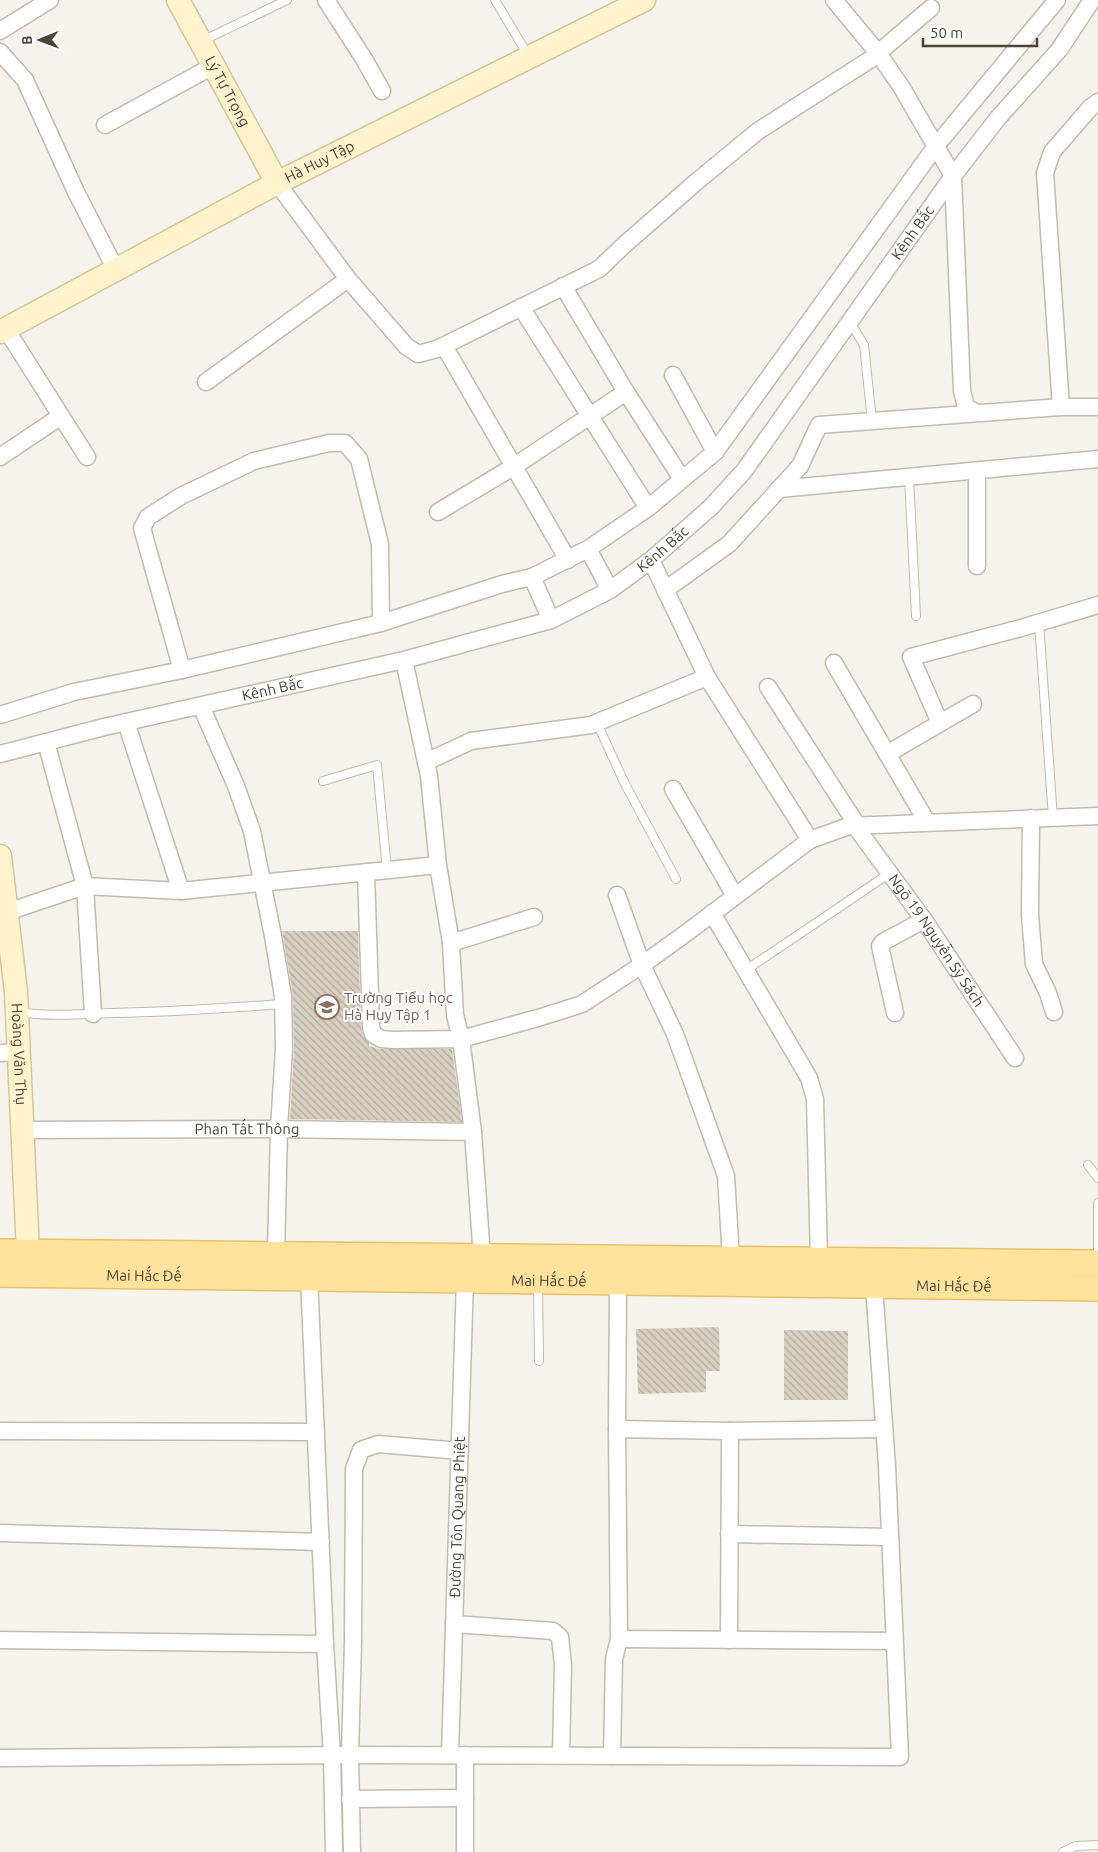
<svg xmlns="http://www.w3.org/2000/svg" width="1098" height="1852" font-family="Ubuntu,sans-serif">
  <defs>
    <pattern id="building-back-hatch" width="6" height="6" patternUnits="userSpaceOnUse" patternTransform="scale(1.25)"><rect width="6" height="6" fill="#d8cfc1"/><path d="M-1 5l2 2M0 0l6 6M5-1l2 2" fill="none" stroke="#b1aa9e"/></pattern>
  </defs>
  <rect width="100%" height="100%" fill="#f6f3ec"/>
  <g fill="url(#building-back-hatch)">
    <path d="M282,931H358L361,1027L364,1037L369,1043V1046L380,1049H452L462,1122L290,1119L294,1049L293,996Z"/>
    <path d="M719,1327L720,1371H706V1392L638,1394L636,1329Z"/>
    <path d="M784,1330L848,1331V1400H784Z"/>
  </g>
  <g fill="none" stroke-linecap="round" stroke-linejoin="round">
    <defs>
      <g id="lane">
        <path d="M495,0L528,55"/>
        <path d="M202,41L287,0"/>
        <path d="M850,322L864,345L872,421"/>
        <path d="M909,477L916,616"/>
        <path d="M1039,623L1053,818"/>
        <path d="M597,723L625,784L676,879"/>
        <path d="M323,781L377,765L387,870"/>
        <path d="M746,970L890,873"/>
        <path d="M18,1012C50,1017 82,1014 114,1013C171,1012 227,1008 283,1004"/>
        <path d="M1088,1165L1098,1178"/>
        <path d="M1098,1261V1203"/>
        <path d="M538,1285L539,1361"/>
        <path d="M1063,1852L1076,1846L1098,1845"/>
      </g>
      <g id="street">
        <path d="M326,0L364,59L382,91"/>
        <path d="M834,0L878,53L902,88L953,176L962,391L966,407L977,413"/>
        <path d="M0,31L50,0"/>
        <path d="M0,52L25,80L76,192L116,270"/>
        <path d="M105,125L213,66"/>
        <path d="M277,183L348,279L406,346L418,354L437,349L599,269L623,246L695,183L758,131L871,59L931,8"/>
        <path d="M563,286L626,392L682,479"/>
        <path d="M521,307L648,508"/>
        <path d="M6,329L87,457"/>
        <path d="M444,346L568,560"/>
        <path d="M673,375L715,452"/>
        <path d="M206,382L348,279"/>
        <path d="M1061,407L1045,173L1052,152L1090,108L1098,102"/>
        <path d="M0,457L61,416"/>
        <path d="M977,471V566"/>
        <path d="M779,489L1098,459"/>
        <path d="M438,512L513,467L626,392"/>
        <path d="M588,549L610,590"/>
        <path d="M651,560L707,677L810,840"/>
        <path d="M532,577L551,620"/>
        <path d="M665,590L729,544L800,466L819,425L1061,407H1098"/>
        <path d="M404,660L429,776L438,865L451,943L455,1015L461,1039L473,1132L482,1257"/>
        <path d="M834,663L927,822"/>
        <path d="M182,670L142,528L148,517L181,496L254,461L329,443H345L359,459L380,544L381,623"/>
        <path id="s1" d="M768,687L855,822V826L924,920L1015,1058"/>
        <path d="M201,706L236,786L252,831L273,936L283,996L284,1048L279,1129L276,1255"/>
        <path d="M0,715L74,692L182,670L381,623L502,584L532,577L588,549L648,508L715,452L936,146L1057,0"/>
        <path d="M126,722L181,891"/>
        <path d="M940,723L911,657L1021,628L1098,605"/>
        <path d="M46,742L85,886L93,1014"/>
        <path id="s2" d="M0,754L104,727L404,660L551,620L610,590L651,560L711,507L744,471L953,176L998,118L1059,50L1092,0"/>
        <path d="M887,754L973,704"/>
        <path d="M426,762L471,741L591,725L707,677"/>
        <path d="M673,789L735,896"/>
        <path d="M1031,818L1030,915L1034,964L1048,993L1054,1012"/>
        <path d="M366,872L371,1027L373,1034L381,1039L393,1040L461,1039L538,1018L582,1004L642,965L689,931L810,840L849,826L1098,816"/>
        <path d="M617,895L642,965L675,1034L726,1176L731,1259"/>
        <path d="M7,912L85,886L181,891L438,865"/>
        <path d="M712,913L809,1078L815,1099L819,1260"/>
        <path d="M451,943L534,917"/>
        <path d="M895,1013L880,946L883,942L924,920"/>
        <path d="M0,1053L19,1052"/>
        <path id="s3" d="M22,1130L279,1129L473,1132"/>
        <path d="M309,1277L325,1644L332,1755L334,1852"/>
        <path d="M617,1429L618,1281"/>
        <path d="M0,1431L316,1432"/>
        <path d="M0,1533L321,1542"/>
        <path d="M729,1534L890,1537"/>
        <path d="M454,1624L553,1631L560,1637L563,1665L561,1755"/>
        <path d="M619,1639L894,1641"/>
        <path d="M0,1640L325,1644"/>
        <path d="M729,1640L730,1431"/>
        <path id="s4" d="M450,1755L465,1279"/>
        <path d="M612,1756L614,1659L619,1639L617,1429L730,1431L884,1429"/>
        <path d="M0,1758L350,1755L900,1757L887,1466L874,1286"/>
        <path d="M350,1799L465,1798"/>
        <path d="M352,1852L350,1755L353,1641L354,1469L361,1450L378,1444L460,1451"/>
        <path d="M465,1852V1755"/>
      </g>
      <g id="secondary">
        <path id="s5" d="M178,0L277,183"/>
        <path id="s6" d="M0,332L277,183L644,0"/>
        <path id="s7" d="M0,856L16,992L28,1252"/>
      </g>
      <g id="primary">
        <path d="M0,1252L1098,1263"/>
        <path id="s8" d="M0,1274L1098,1288"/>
      </g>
    </defs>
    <use href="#lane" stroke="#c2bbae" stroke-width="10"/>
    <use href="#street" stroke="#c2bbae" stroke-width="19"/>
    <use href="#secondary" stroke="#d6c79b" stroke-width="25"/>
    <use href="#primary" stroke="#e6c16a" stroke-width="28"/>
    <use href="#lane" stroke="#fff" stroke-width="8"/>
    <use href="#street" stroke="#fff" stroke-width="16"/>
    <use href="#secondary" stroke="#fff3cd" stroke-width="22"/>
    <use href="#primary" stroke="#ffe39c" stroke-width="25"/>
  </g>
  <defs>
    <symbol id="school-ring" viewBox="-11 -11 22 22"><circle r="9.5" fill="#fff" stroke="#8d6e63" stroke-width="1.5"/><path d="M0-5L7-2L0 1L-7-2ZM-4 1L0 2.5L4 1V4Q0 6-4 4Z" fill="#8d6e63"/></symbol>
  </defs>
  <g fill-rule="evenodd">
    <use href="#school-ring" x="313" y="993" width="28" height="28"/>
  </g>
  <g text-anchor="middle" stroke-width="4" stroke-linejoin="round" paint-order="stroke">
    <g font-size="15" fill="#4b4439" stroke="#fff">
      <text dy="5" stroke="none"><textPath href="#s5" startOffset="104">Lý Tự Trọng</textPath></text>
      <text dy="5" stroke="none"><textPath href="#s6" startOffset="362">Hà Huy Tập</textPath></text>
      <text dy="5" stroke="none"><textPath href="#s2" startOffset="1105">Kênh Bắc</textPath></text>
      <text dy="5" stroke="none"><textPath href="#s2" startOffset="700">Kênh Bắc</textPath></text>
      <text dy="5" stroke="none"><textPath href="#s2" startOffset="280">Kênh Bắc</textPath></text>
      <text dy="5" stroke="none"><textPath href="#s1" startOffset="305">Ngõ 19 Nguyễn Sỹ Sách</textPath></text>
      <text dy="5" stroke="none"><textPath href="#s7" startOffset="199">Hoàng Văn Thụ</textPath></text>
      <text dy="5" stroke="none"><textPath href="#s3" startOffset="225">Phan Tất Thông</textPath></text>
      <text dy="5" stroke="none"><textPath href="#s8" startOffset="144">Mai Hắc Đế</textPath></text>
      <text dy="5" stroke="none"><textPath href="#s8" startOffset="549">Mai Hắc Đế</textPath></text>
      <text dy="5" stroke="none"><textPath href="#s8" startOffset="954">Mai Hắc Đế</textPath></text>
      <text dy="5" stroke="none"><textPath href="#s4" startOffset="238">Đường Tôn Quang Phiệt</textPath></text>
    </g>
    <g font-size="15" fill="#785e54" stroke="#fff" text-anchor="start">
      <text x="344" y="1003">Trường Tiểu học<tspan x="344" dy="17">Hà Huy Tập 1</tspan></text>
    </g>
  </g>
  <g transform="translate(40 40) rotate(269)" stroke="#ffffff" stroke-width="4" paint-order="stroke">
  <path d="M0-4L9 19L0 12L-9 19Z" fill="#4b4439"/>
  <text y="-8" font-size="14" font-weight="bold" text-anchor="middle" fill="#4b4439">B</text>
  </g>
  <path d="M923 38v8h114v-8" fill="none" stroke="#4b4439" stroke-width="2.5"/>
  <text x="930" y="38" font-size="15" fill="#4b4439" stroke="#ffffff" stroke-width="4" paint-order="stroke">50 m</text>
</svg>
